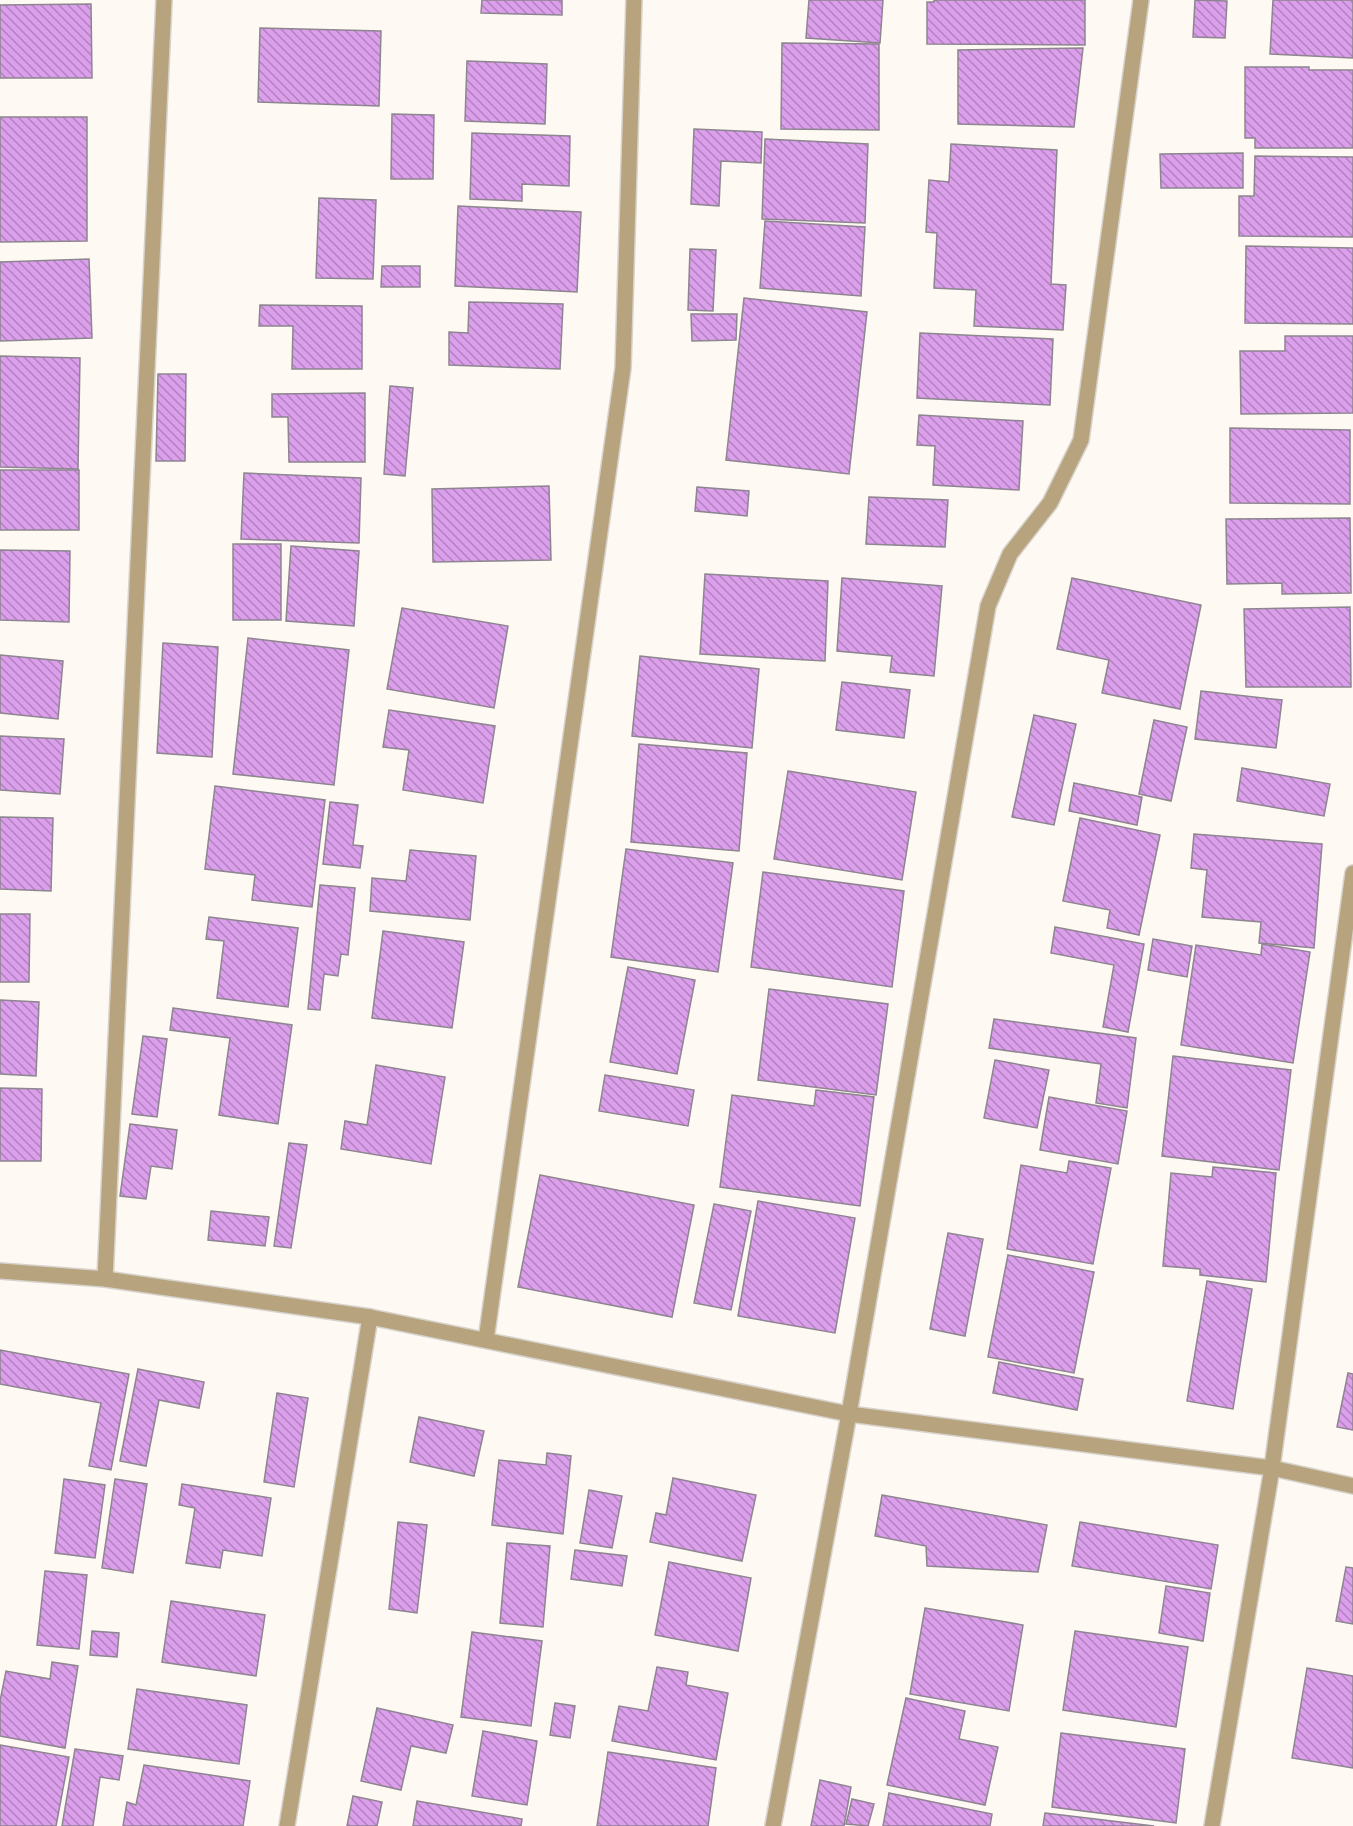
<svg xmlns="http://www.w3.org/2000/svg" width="1353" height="1826" font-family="'IBM Plex Serif',serif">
  <defs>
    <pattern id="building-back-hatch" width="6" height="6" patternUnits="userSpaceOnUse" patternTransform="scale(1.5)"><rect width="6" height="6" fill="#db9fec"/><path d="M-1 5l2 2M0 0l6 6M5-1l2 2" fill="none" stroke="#b281bf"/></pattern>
  </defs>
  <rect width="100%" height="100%" fill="#fef9f2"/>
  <g fill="url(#building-back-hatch)" stroke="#8d858f" stroke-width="1.5">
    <path d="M482,0H562V15L481,13Z"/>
    <path d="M809,0H883L880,43L806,38Z"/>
    <path d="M934,0H1085V45L927,44V2H934Z"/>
    <path d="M1195,0L1227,1L1225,38L1193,37Z"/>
    <path d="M1273,0H1353V58L1270,54Z"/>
    <path d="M91,4L92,78H0V5Z"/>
    <path d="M260,28L381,31L379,106L258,102Z"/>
    <path d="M782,43L879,44V130L781,129Z"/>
    <path d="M1083,48L1074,127L958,124V50Z"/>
    <path d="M467,61L547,64L545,124L465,121Z"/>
    <path d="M1245,67H1309V70H1353V148H1255V138H1245Z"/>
    <path d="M392,114L434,115L433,179H391Z"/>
    <path d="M0,117H87V241L0,242Z"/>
    <path d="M694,129L762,132L761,163L721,161L719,206L691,204Z"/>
    <path d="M472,133L570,136L569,186L522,184V201L470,199Z"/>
    <path d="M765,139L868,144L865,223L762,219Z"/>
    <path d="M951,144L1057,150L1051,284L1066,285L1063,330L974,326L976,290L934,288L937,233L926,232L929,180L949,182Z"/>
    <path d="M1243,153V188H1161L1160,154Z"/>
    <path d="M1255,156L1353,157V237L1239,236V196H1254Z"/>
    <path d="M319,198L376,200L373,279L316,278Z"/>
    <path d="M458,206L581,212L577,292L455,286Z"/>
    <path d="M765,221L865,227L861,296L760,288Z"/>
    <path d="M1246,246L1353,248V324L1245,323Z"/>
    <path d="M690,249L716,250L713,311L688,310Z"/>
    <path d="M89,259L92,338L0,341V262Z"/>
    <path d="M382,266H420V287H381Z"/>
    <path d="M744,298L867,312L849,474L726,460Z"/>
    <path d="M469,302L563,304L560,369L449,365V332L468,333Z"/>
    <path d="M260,305L362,306V369H292L293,326H259Z"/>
    <path d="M691,314H737L736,340L692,341Z"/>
    <path d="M920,333L1053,339L1050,405L917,398Z"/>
    <path d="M1285,336H1353V413L1241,414L1240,351H1285Z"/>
    <path d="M0,356L80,358L78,469L0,467Z"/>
    <path d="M158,374H186L185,461H156Z"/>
    <path d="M390,386L413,388L405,476L384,474Z"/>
    <path d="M365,393V462H289L288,417H272V394Z"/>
    <path d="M919,415L1023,421L1019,490L933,485L935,446L917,445Z"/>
    <path d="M1230,428L1350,430V504L1230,503Z"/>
    <rect x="0" y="470" width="79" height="60"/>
    <path d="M244,473L361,478L359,543L241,539Z"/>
    <path d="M549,486L551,560L433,562L432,489Z"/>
    <path d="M697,487L749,491L747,516L695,511Z"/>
    <path d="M869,497L948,500L945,547L866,544Z"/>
    <path d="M1350,518L1351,593L1282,594V583L1227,584L1226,519Z"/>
    <rect x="233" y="544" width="48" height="76"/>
    <path d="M291,546L359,551L354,626L286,621Z"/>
    <path d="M0,550L70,551L69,622L0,620Z"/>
    <path d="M705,574L828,581L825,661L700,654Z"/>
    <path d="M842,578L942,586L934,676L890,672L892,656L837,651Z"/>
    <path d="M1072,578L1201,605L1180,709L1102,693L1109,660L1057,649Z"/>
    <path d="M1350,607L1351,687H1246L1244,609Z"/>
    <path d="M402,608L508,626L494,708L387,689Z"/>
    <path d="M248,638L349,650L334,785L233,774Z"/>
    <path d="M163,643L218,647L212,757L157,753Z"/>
    <path d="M0,655L63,661L58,719L0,713Z"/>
    <path d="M640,656L759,669L752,748L632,736Z"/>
    <path d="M842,682L910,690L904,738L836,730Z"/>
    <path d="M1201,691L1282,700L1276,748L1195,739Z"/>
    <path d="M389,710L495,726L483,803L403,790L409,750L383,747Z"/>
    <path d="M1034,715L1076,724L1054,825L1012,817Z"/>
    <path d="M1154,720L1187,727L1171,801L1139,794Z"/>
    <path d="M0,736L64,739L60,794L0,790Z"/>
    <path d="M639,744L747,753L739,851L631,842Z"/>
    <path d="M1242,768L1330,784L1324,816L1237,801Z"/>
    <path d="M788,771L916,792L902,880L774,859Z"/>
    <path d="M1074,783L1142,797L1137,825L1069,811Z"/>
    <path d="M215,786L325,800L312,907L252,900L255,875L205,869Z"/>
    <path d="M330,802L358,805L353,845L363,846L360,868L323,864Z"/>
    <path d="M0,817L53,818L51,891L0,889Z"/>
    <path d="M1080,818L1160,835L1139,935L1107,928L1110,910L1063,901Z"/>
    <path d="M1194,834L1322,844L1314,948L1259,943L1261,922L1202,917L1207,870L1191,868Z"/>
    <path d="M626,849L733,863L718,972L611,957Z"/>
    <path d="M410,850L476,856L470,920L370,911L372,878L406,881Z"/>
    <path d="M763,872L904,891L892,987L751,967Z"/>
    <path d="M320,885L355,888L348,955L341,954L338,976L324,974L320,1010L308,1009Z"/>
    <path d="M0,914H30L29,982H0Z"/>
    <path d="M209,917L298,928L288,1007L217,998L224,941L206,939Z"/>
    <path d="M1055,927L1144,944L1128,1032L1103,1027L1114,965L1051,953Z"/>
    <path d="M383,931L464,942L452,1028L372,1018Z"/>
    <path d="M1153,939L1192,946L1187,977L1148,970Z"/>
    <path d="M1262,944L1310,952L1293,1063L1181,1045L1196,945L1261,955Z"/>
    <path d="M628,967L695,980L677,1074L610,1062Z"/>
    <path d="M769,989L888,1004L876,1095L758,1080Z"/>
    <path d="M0,1000L39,1002L36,1076L0,1074Z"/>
    <path d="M173,1008L292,1025L278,1124L219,1115L230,1038L170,1030Z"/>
    <path d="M994,1019L1136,1038L1127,1108L1096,1103L1101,1064L989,1048Z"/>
    <path d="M143,1036L167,1039L157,1117L132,1114Z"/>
    <path d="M1173,1056L1291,1070L1279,1170L1162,1156Z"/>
    <path d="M995,1060L1049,1070L1037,1128L984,1118Z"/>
    <path d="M376,1065L445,1077L431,1164L341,1149L345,1121L367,1125Z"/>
    <path d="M605,1075L694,1090L688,1126L599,1111Z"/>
    <path d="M0,1088L42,1089L41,1161H0Z"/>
    <path d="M816,1090L874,1097L860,1206L720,1187L732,1095L814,1106Z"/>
    <path d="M1049,1097L1127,1111L1118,1164L1040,1150Z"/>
    <path d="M130,1124L177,1130L172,1169L151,1166L146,1199L120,1196Z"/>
    <path d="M289,1143L307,1145L291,1248L274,1246Z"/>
    <path d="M1069,1161L1111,1168L1093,1264L1007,1249L1021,1165L1067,1173Z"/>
    <path d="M1213,1167L1276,1173L1266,1282L1200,1275V1269L1163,1266L1171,1173L1212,1177Z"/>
    <path d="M540,1175L694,1205L672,1317L518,1287Z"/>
    <path d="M758,1201L855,1218L835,1333L738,1316Z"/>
    <path d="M714,1204L751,1211L731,1310L694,1303Z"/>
    <path d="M211,1211L269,1217L265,1246L208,1240Z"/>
    <path d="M948,1233L983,1239L965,1336L930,1329Z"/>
    <path d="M1008,1255L1094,1272L1074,1373L988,1357Z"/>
    <path d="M1207,1281L1252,1289L1233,1409L1187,1401Z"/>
    <path d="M0,1350L129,1374L111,1470L89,1466L101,1403L0,1384Z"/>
    <path d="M999,1362L1083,1379L1077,1410L993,1393Z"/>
    <path d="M138,1369L204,1382L199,1408L159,1400L146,1466L120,1461Z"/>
    <path d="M1348,1373L1353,1374V1430L1337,1427Z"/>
    <path d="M277,1393L308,1398L294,1487L264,1482Z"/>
    <path d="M419,1417L484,1431L474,1476L410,1462Z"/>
    <path d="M547,1453L571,1456L563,1534L492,1525L499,1460L546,1465Z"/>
    <path d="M673,1478L756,1495L742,1561L650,1542L656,1513L666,1515Z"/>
    <path d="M64,1479L105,1485L95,1558L55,1553Z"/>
    <path d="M115,1479L147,1484L133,1573L102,1568Z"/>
    <path d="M182,1484L271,1498L262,1556L223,1550L220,1568L186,1563L195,1508L179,1505Z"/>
    <path d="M589,1490L622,1496L612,1548L580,1543Z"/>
    <path d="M882,1495L1047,1525L1038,1572L927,1566L926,1546L875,1536Z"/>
    <path d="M398,1522L427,1525L417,1613L389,1609Z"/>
    <path d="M1080,1522L1218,1545L1211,1589L1072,1566Z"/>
    <path d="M507,1543L550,1546L543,1627L500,1623Z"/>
    <path d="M575,1550L627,1556L622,1586L571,1579Z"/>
    <path d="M669,1562L751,1578L738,1651L655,1635Z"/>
    <path d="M1346,1567L1353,1568V1624L1336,1621Z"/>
    <path d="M45,1571L87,1575L79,1649L37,1645Z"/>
    <path d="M1166,1586L1210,1593L1203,1641L1159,1633Z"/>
    <path d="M171,1601L265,1615L256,1676L162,1662Z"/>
    <path d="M925,1608L1023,1625L1009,1711L910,1694Z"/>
    <path d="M92,1631L119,1633L117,1657L90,1655Z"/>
    <path d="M1075,1631L1188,1647L1176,1727L1063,1710Z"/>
    <path d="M472,1632L542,1641L531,1726L461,1717Z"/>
    <path d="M52,1662L78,1666L65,1748L0,1736V1701L6,1671L50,1679Z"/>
    <path d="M657,1667L688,1672L686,1685L728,1693L716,1760L612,1741L619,1706L648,1711Z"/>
    <path d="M1307,1668L1353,1676V1768L1292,1758Z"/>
    <path d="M137,1689L247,1705L239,1764L128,1749Z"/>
    <path d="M906,1698L965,1711L959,1739L998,1747L985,1805L887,1785Z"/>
    <path d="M555,1703L575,1706L570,1738L550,1735Z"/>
    <path d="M377,1708L453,1725L446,1753L411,1746L401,1790L361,1781Z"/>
    <path d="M483,1731L537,1741L527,1805L472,1796Z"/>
    <path d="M1061,1733L1185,1749L1176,1823L1052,1807Z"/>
    <path d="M0,1745L69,1757L56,1826H0Z"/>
    <path d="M75,1749L123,1756L119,1780L100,1777L93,1826H62Z"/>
    <path d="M608,1752L716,1768L708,1826H597Z"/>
    <path d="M144,1765L250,1781L243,1826H123L127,1802L136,1805Z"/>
    <path d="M820,1780L851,1787L844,1826H811Z"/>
    <path d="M889,1793L992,1814L990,1826H883Z"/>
    <path d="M353,1796L382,1802L377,1826H347Z"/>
    <path d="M852,1799L874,1804L868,1826L846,1824Z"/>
    <path d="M417,1801L522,1819L521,1826H413Z"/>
    <path d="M1045,1813L1154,1826H1043Z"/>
  </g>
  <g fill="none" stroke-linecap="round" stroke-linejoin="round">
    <defs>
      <g id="street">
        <path d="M0,1271L105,1279L370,1317L849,1414L1272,1468L1353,1486"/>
        <path d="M105,1279L164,0"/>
        <path d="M486,1340L623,368L634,0"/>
        <path d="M287,1826L370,1317"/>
        <path d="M773,1826L849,1414L988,606L1010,554L1050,503L1081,440L1141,0"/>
        <path d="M1212,1826L1272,1468L1353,873"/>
      </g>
    </defs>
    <use href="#street" stroke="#d7d3cc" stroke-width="18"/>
    <use href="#street" stroke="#b7a47e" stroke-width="15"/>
  </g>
</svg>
